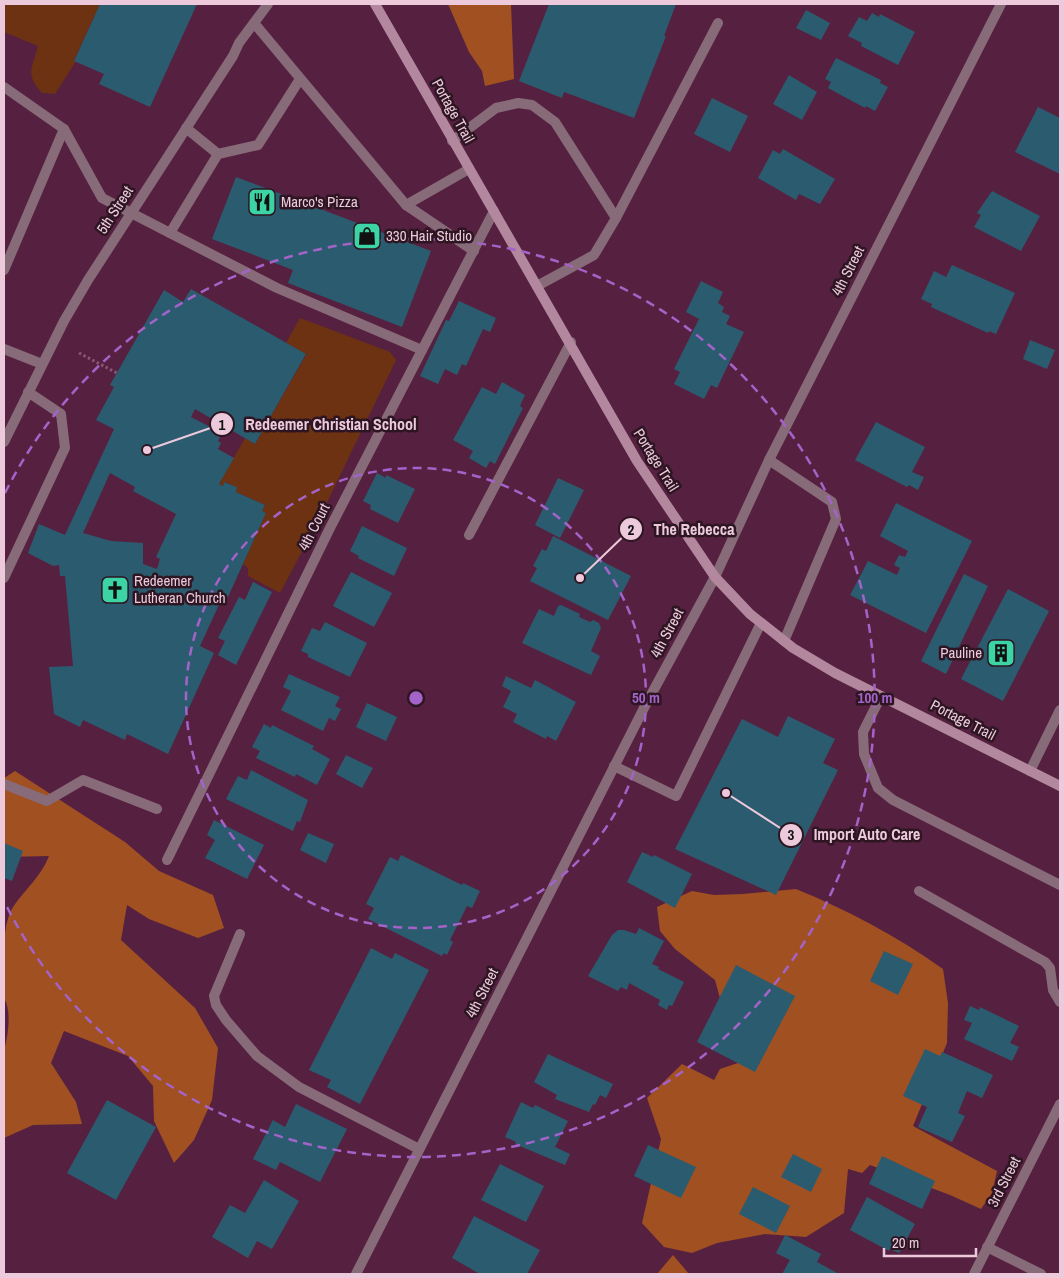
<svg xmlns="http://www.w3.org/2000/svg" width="1064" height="1278" font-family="'Archivo Narrow',sans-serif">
  <rect width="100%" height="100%" fill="#562140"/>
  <g fill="#6c3211">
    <path d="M4,4H100L74,60L76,61L55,94L42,93C25,74 32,69 38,46L4,32Z"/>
    <path d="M300,318L390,352L396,360L315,527L280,593L248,576V568L243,564L266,513L262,511L265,505L236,492L237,487L225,482L223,486L219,484L245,438L255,444L306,355L286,343Z"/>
  </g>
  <g fill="#a15022">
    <path d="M448,4H511L514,79L485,86L482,71L469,52Z"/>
    <path d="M15,771L125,842L159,871L213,895L224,928L198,938L149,919L127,905L121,940L195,1008L218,1048L212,1100L194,1140L174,1163L154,1121L153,1086L128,1056L64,1031L51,1063L76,1102L82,1124L33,1125L4,1138V1050C8,1036 12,1011 4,998C4,972 0,928 13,907C25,889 41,877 49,856L4,857V778Z"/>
    <path d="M796,889C847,910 897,936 943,969L948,1003L947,1043L913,1126L997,1171L992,1193L981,1209L950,1195L870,1165L862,1173L848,1169L844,1213L806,1237L765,1234L717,1243L692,1253L664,1247L642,1223L661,1139L647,1098L682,1064L714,1080L720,1069L738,1063L715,980L675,949L660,931L657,907L692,891L714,895L743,894Z"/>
    <path d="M673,1255L689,1274H657Z"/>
  </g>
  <g fill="#2b5b6e" fill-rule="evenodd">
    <path d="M100,4H197L150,107L99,84L104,74L74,61Z"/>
    <path d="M549,4H676L664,36H666L634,118L564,92L562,98L519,81Z"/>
    <path d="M806,10L830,23L821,40L796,28Z"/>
    <path d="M872,13L879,17L880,14L915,32L898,65L861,46L862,43L848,36L859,17L867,21Z"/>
    <path d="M836,58L881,80L880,83L888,87L875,111L866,106L865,108L828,88L831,82L825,79Z"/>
    <path d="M789,75L817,92L802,120L773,104Z"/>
    <path d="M712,98L748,116L730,152L694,134Z"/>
    <path d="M1038,107L1060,118V174L1015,152Z"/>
    <path d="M783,149L835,179L820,204L799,194L796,200L758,178L773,150L780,154Z"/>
    <path d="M236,177L431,251L402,327L288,283L293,270L212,239Z"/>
    <path d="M992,191L1040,216L1021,251L974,227L981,215L977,213Z"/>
    <path d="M952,265L1015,293L996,334L989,331L988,333L931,307L932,304L921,299L934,271L946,277Z"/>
    <path d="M701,281L723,292L718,303L724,307L722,312L730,316L726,324L744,332L717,388L711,385L704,399L674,384L680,372L674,369L699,319L686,312Z"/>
    <path d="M191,289L306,354L255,444L195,409L191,417L222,433L218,441L221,443L218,449L234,458L219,484L223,486L224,482L237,487L236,492L265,505L262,511L266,513L228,597L223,596L200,646L214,653L168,754L127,734L125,740L83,720L80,727L54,714L49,667L73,666L65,576H60L59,565L53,566L28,553L39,524L65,535L114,429L96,420L114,387L110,385L164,290L183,302ZM110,473L135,487L133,491L176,514L156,557L160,559L157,569L143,564V543L111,541L83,533Z"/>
    <path d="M459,301L496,318L490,332L483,329L466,366L462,364L457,375L445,369L438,384L420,376L446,320L449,321Z"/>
    <path d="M1030,340L1055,350L1047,369L1023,359Z"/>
    <path d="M502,382L525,395L520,406L523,408L495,464L490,461L486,468L469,458L473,451L453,440L482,387L496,394Z"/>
    <path d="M876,422L925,447L912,472L924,477L918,490L909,485L907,487L855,460Z"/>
    <path d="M377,473L386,478V475L415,489L398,523L370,509L371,505L363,501Z"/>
    <path d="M558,478L584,490L560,538L535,525Z"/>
    <path d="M896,503L972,541L926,633L850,595L868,561L897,575L900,568L894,565L899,555L905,557L908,551L880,536Z"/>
    <path d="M362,526L407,548L394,576L358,558L359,556L350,551Z"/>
    <path d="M553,536L631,576L608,620L530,581L537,568L533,566L542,549L546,551Z"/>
    <path d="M351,572L392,593L374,627L333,606Z"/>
    <path d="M964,574L988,586L946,674L921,661Z"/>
    <path d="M253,582L272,592L236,665L218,655L225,641L218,638L239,597L245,600Z"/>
    <path d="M1008,589L1049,611L1003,701L961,679Z"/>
    <path d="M561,605L580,614L579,617L590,622L593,620L599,623L601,628L591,651L600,656L591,675L522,643L539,609L554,616L558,606Z"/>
    <path d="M325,622L367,643L350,677L308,657V654L301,651L312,628L320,631Z"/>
    <path d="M289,674L340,697L335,706L341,709L335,721L329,718L323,731L281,710L291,691L283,687Z"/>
    <path d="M506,676L531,688L535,680L576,702L556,741L547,736L546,739L513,722L517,714L503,707L511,691L502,686Z"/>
    <path d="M367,703L397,717L386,741L356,727Z"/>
    <path d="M788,716L835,739L823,763L838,770L776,895L675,849L742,719L778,737Z"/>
    <path d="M264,724L271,728L272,725L314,746L312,749L330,759L317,785L296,774L295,777L256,758L260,751L252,747Z"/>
    <path d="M346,755L373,768L362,788L336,774Z"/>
    <path d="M251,770L308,800L300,822L297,821L293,831L226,799L238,776L247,780Z"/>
    <path d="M214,820L264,845L247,879L205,858L215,840L207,835Z"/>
    <path d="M308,833L334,844L326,863L300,850Z"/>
    <path d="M4,843L23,851L12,881L4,878Z"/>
    <path d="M642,852L653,857L654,855L692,874L675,908L627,882Z"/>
    <path d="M401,855L462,885L463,883L480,891L472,908L467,906L450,940L453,942L447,955L444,953L442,956L368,919L374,908L366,904L390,857L398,861Z"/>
    <path d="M639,928L664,941L652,964L659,967L658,969L684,982L672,1006L669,1005L667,1010L658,1005L660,1000L629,983L627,990L621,987L618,991L588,976L612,935L618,930H624L636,934Z"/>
    <path d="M371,948L392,959L395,953L429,970L360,1104L327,1087L331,1080L309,1070Z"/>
    <path d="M884,951L913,964L898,995L870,981Z"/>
    <path d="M736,965L795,996L755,1072L697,1042Z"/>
    <path d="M970,1006L979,1010L980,1007L1019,1026L1010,1043L1019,1047L1012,1061L964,1039L972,1023L964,1020Z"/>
    <path d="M925,1049L940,1056L942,1052L993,1075L982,1098L967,1091L958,1113L965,1116L952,1142L918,1127L927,1107L903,1096Z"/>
    <path d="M548,1054L613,1084L606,1098L600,1095L595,1105L593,1104L589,1112L555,1099L557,1095L534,1082Z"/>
    <path d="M107,1100L156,1127L116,1200L67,1173Z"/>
    <path d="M521,1102L533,1108L535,1105L568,1121L555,1147L570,1154L565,1165L515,1144L516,1142L505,1137Z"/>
    <path d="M296,1104L347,1129L320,1182L280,1162L276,1170L253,1159L273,1120L285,1127Z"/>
    <path d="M648,1145L696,1167L681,1198L634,1176Z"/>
    <path d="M793,1154L822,1169L811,1192L781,1177Z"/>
    <path d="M882,1156L935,1181L922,1209L869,1184Z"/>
    <path d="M500,1164L544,1186L526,1222L481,1200Z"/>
    <path d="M264,1180L299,1201L272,1249L257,1241L248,1258L212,1237L230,1205L245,1213Z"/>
    <path d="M753,1187L790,1206L776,1233L739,1214Z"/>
    <path d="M867,1197L915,1224L899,1253L890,1249L889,1251L850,1230Z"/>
    <path d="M474,1216L540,1250L527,1274H480L452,1258Z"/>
    <path d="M785,1235L821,1254L817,1262L839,1274H782L790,1260L776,1253Z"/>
  </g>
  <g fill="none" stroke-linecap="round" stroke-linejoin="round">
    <path stroke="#865772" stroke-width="3" stroke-dasharray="2.5 2.5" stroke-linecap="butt" d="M79,353L117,373"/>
    <g stroke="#876b79" stroke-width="10">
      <path d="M254,23L406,205L469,169"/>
      <path d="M4,87L64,129L102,198L170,233L218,154L258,145L300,79"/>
      <path d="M186,128L218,154"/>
      <path d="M452,141L496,108L518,103L532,105L555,122L616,218"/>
      <path d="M406,205L474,251"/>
      <path d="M170,233L277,288L422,350"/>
      <path d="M4,270L64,129"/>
      <path d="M537,286L594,255L616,218L718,23"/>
      <path d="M4,349L42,364"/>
      <path d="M769,460L832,502L836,519L784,641"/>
      <path d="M469,535L571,342"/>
      <path d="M4,578L65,448L61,414L28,392"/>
      <path d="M881,696L863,732L864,754L878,788L893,800L1060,885"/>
      <path d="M614,766L676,796L761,623"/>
      <path d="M1030,771L1060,710"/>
      <path d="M4,784L47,801L83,780L157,809"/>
      <path d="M919,891L1045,962L1050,968L1053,990L1060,1002"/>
      <path d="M240,934L214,996L216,1005L226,1020L257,1056L299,1087L419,1149"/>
      <path d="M987,1247L1041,1274"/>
    </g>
    <g stroke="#876b79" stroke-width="10">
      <path d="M4,442L64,321L88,280L233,56L239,43L268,4"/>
      <path d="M167,860L330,528L494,211"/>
      <path d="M974,1274L1060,1104"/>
    </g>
    <path stroke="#876b79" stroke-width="10" d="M356,1274L645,706L715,577L769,460L1001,4"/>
    <path stroke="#b3889e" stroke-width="10" d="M375,4L637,461L715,577L750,614L793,648L835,673L1060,786"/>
  </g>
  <g fill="none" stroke="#a363c9" stroke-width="2.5" stroke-dasharray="9 6">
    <circle cx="416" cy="698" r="230"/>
    <path d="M5 493A459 459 0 1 1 5 903"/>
  </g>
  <defs>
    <symbol id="restaurant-square" viewBox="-11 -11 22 22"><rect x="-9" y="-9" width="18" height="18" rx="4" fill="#3cd4a4" stroke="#2d1522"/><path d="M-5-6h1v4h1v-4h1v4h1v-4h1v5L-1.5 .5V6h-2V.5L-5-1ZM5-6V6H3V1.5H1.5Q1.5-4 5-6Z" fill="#111"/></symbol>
    <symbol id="shop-square" viewBox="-11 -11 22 22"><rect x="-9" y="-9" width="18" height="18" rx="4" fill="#3cd4a4" stroke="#2d1522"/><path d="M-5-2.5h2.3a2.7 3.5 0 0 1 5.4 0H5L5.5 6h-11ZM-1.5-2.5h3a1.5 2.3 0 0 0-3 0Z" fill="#111"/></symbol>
    <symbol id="church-square" viewBox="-11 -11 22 22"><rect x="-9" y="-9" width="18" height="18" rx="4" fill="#3cd4a4" stroke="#2d1522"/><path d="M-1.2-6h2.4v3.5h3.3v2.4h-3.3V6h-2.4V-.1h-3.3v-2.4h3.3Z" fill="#111"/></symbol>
    <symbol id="building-square" viewBox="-11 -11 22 22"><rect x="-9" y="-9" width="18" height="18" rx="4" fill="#3cd4a4" stroke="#2d1522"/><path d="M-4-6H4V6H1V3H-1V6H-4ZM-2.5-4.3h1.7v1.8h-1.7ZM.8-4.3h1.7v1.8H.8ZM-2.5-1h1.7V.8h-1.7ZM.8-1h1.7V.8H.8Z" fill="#111"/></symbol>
  </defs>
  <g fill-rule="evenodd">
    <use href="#restaurant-square" x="246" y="186" width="32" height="32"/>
    <use href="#shop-square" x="351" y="220" width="32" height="32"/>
    <use href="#church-square" x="99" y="574" width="32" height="32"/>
    <use href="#building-square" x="985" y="637" width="32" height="32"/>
  </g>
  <g text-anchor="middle" stroke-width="5" stroke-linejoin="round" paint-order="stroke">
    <g font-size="15" fill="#eccadb" stroke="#2d1522">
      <text transform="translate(453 111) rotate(61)" y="5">Portage Trail</text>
      <text transform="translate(115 210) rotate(-57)" y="5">5th Street</text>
      <text transform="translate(848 271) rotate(-63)" y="5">4th Street</text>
      <text transform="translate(656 460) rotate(58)" y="5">Portage Trail</text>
      <text transform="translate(314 527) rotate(-63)" y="5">4th Court</text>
      <text transform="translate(667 633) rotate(-62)" y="5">4th Street</text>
      <text transform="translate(963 720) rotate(27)" y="5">Portage Trail</text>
      <text transform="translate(482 993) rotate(-63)" y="5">4th Street</text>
      <text transform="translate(1004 1182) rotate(-63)" y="5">3rd Street</text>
    </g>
    <g font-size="15" fill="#eccadb" stroke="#2d1522" text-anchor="start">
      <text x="281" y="207">Marco's Pizza</text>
      <text x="386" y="241">330 Hair Studio</text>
      <text x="134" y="586">Redeemer<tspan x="134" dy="17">Lutheran Church</tspan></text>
      <text x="982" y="658" text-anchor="end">Pauline</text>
    </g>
  </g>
  <circle cx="416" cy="698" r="8" fill="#a363c9" stroke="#2d1522" stroke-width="2.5"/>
  <g font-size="15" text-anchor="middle" font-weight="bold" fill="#a363c9" stroke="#2d1522" stroke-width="5" stroke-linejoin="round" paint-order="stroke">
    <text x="646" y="703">50 m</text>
    <text x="875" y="703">100 m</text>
  </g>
  <path fill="none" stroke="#eccadb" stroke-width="2" d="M147 450L222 424M580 578L631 529M726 793L791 835"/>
  <g fill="#eccadb" stroke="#2d1522" stroke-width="2">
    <circle cx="147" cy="450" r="5"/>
    <circle cx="580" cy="578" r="5"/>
    <circle cx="726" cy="793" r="5"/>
    <circle cx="222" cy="424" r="12"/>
    <circle cx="631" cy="529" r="12"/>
    <circle cx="791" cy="835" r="12"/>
  </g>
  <g font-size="15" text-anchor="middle" font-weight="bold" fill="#111">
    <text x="222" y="430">1</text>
    <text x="631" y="535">2</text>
    <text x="791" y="840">3</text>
  </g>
  <g font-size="16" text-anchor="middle" font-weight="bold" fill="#eccadb" stroke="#2d1522" stroke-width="5" stroke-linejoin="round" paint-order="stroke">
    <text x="331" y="430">Redeemer Christian School</text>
    <text x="694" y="535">The Rebecca</text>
    <text x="867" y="840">Import Auto Care</text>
  </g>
  <rect width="1064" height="1278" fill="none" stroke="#eccadb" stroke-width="10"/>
  <path d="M884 1248v8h92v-8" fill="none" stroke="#eccadb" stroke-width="2.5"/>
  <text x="892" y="1248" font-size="15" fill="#eccadb" stroke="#2d1522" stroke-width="4" paint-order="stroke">20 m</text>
</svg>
